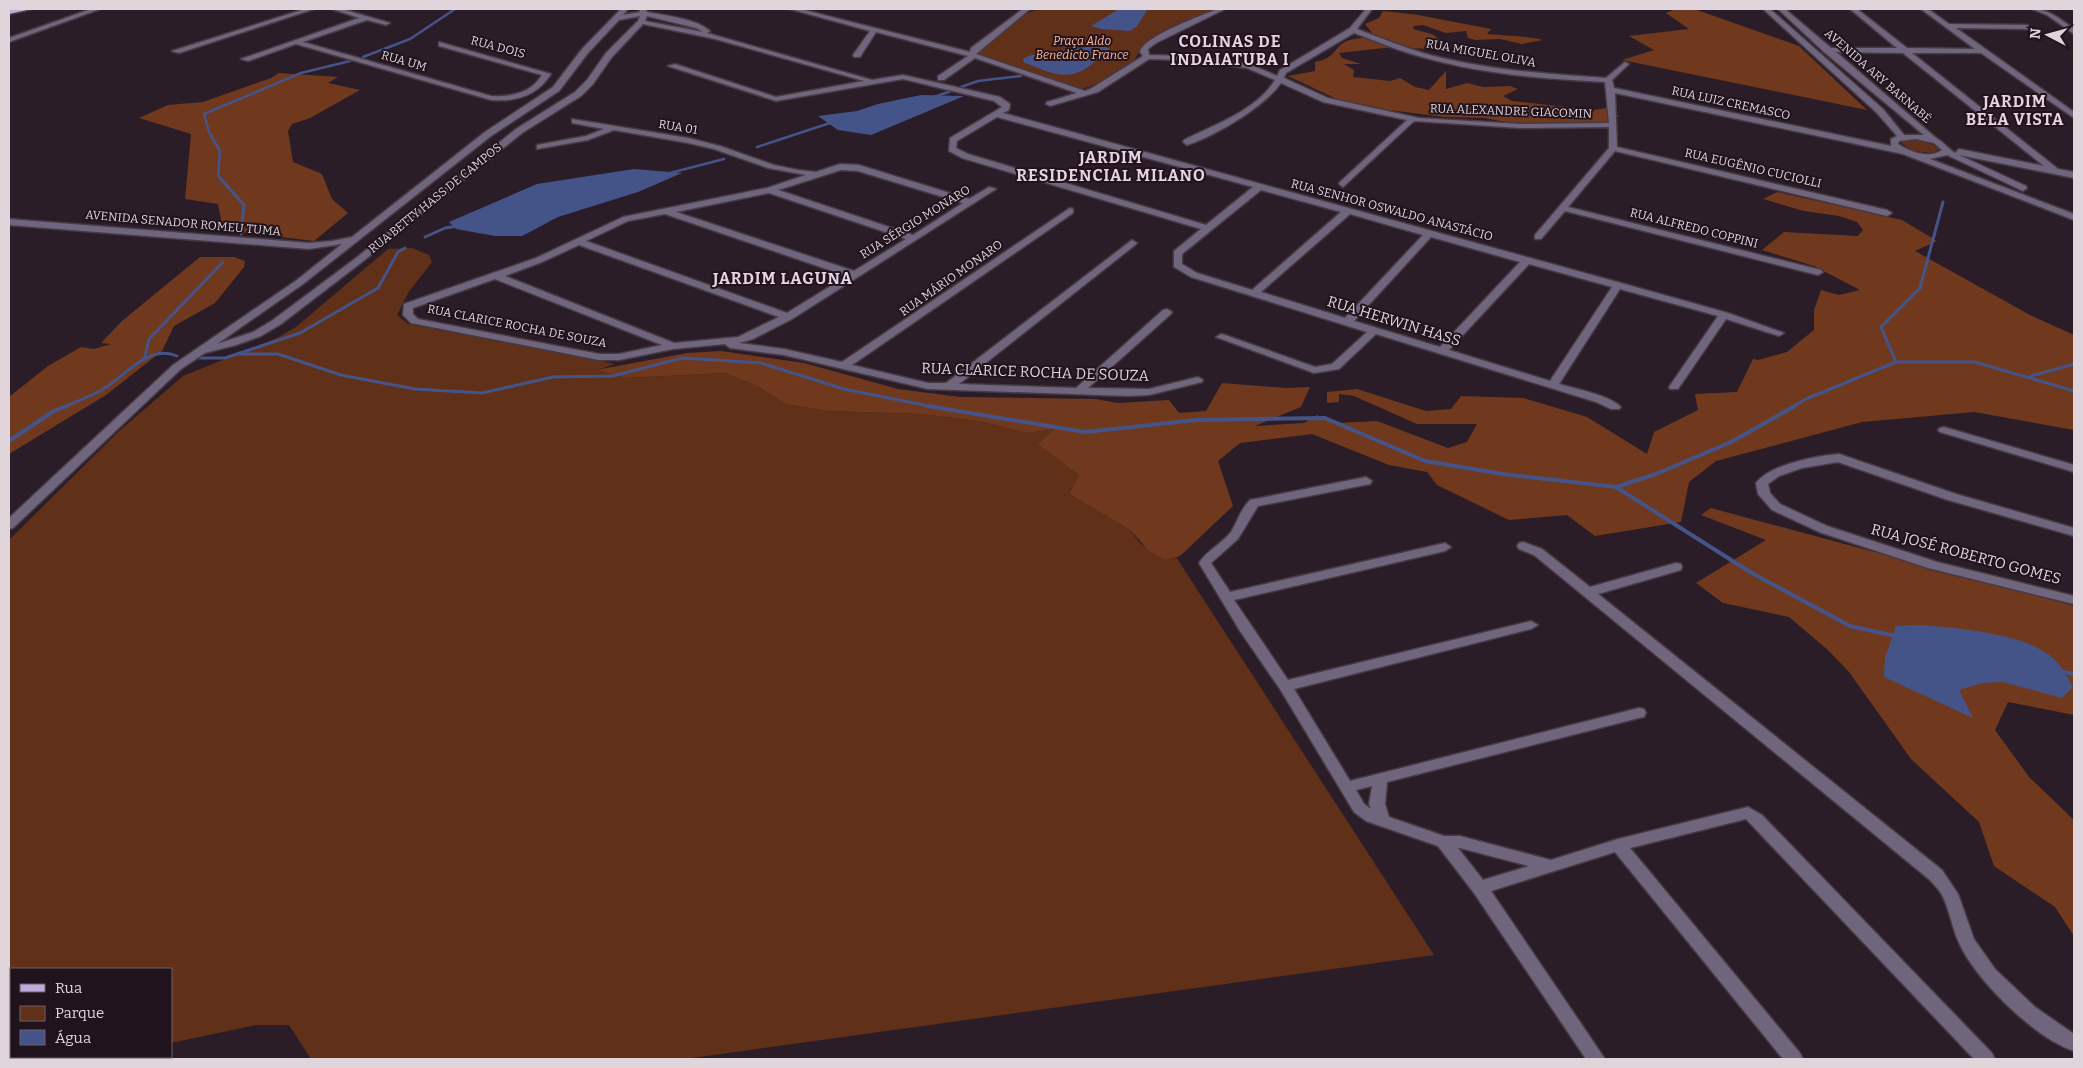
<svg xmlns="http://www.w3.org/2000/svg" width="2083" height="1068" font-family="Bitter,serif">
  <rect width="100%" height="100%" fill="#2b1d27"/>
  <g fill="#603019">
    <path d="M1038,9H1212C1194,22 1170,25 1152,38C1142,45 1140,52 1133,62C1124,73 1095,86 1081,89L977,55L982,48L1026,14Z"/>
    <path d="M1906,139L1927,141L1939,149L1933,153L1913,151L1901,143Z"/>
    <path d="M412,248L429,255L432,262L408,293L397,315L408,324L615,364L597,370L627,378L725,373L757,386L785,404L828,411L920,414L979,421L1027,433L1056,429L1079,475L1069,494L1130,530L1140,543L1165,560L1176,557L1434,955L685,1059H311L289,1025H256L171,1043V969H11V1040H9V540L118,432L183,376L277,338L296,327L388,249Z"/>
  </g>
  <g fill="#70391d">
    <path d="M1676,9H1694L1799,46L1867,110L1622,60L1654,50L1629,36L1689,29L1666,13Z"/>
    <path d="M1383,11L1418,15L1491,29L1487,34C1497,35 1538,37 1543,40L1522,44L1500,39L1476,40L1468,38L1466,31L1446,33L1423,25L1414,26L1413,29L1432,34L1444,43L1428,49L1393,47L1339,53L1342,58L1361,64H1344L1354,70L1353,77L1390,81L1400,78L1415,87L1429,90L1446,71V89L1467,83L1483,87L1510,86L1518,89L1503,96L1512,101L1593,110L1607,108L1619,116L1609,123L1517,124L1484,118L1444,117L1389,110L1339,100L1288,76L1315,71V62C1337,58 1333,47 1347,41C1356,37 1366,38 1376,38L1365,24L1379,18Z"/>
    <path d="M279,73L338,77L328,83L360,90L310,118L292,124L288,131L293,162L322,174L332,199L348,213L314,241L223,230L218,204L185,199L191,134L139,118L168,105L203,102L271,78Z"/>
    <path d="M1777,192L1902,220L1937,241L1915,251L2030,315L2074,335V430L1974,412L1862,422L1716,461L1689,482L1681,522L1595,536L1567,515L1509,520L1437,485L1427,472L1389,465L1312,434L1240,443L1218,461L1233,506L1180,556L1165,560L1150,552L1130,530L1069,494L1079,475L1038,444L1055,429L1027,433L979,421L920,414L828,411L785,404L757,386L725,373L627,378L596,370L687,353L721,351L804,363L898,389L960,397L1095,399L1118,403L1169,400L1179,413L1206,411L1222,383L1286,388L1310,387L1301,407L1255,426L1304,423L1317,415L1338,423L1377,421L1448,448L1467,442L1477,424H1417L1354,396L1339,394V402L1327,403V392L1357,389L1426,411L1451,409L1461,396L1523,398L1587,417L1647,454L1654,432L1698,410L1695,394L1737,392L1753,359L1758,360L1787,352L1814,330V310L1821,290L1839,295L1860,290L1814,266L1762,250L1784,232L1858,236L1863,230L1857,222L1839,216L1804,211L1763,199Z"/>
    <path d="M200,257H234L245,261L244,267L215,303L174,326L162,351L106,395L9,454V397L48,366L81,347L94,349L111,344L101,343L122,321Z"/>
    <path d="M1711,508L2074,606V715L2008,702L1995,730L2029,777L2074,820V936L2055,907L1994,866L1979,822L1911,759L1849,672L1828,650L1789,617L1723,603L1696,583L1766,540L1701,515Z"/>
  </g>
  <g fill="#455488">
    <path d="M1119,9H1148L1137,26L1130,31L1101,29L1091,26Z"/>
    <path d="M1101,45L1110,49C1103,54 1098,59 1092,64C1068,84 1049,72 1023,62L1024,58L1032,55Z"/>
    <path d="M921,95L964,96L871,135L838,130L818,116L857,111L878,104Z"/>
    <path d="M634,169L682,173L638,192L558,217L522,236H495L456,229L449,222L537,184Z"/>
    <path d="M1921,625C1957,628 2019,633 2048,654C2059,661 2067,676 2073,687L2062,698L2003,682L1982,683L1959,690L1973,718L1884,677L1885,658L1896,626Z"/>
  </g>
  <g fill="none" stroke-linecap="round" stroke-linejoin="round">
    <g stroke="#455488" stroke-width="2.5">
      <path d="M363,57L410,39L455,9"/>
      <path d="M961,87L978,81L1021,76"/>
      <path d="M934,97L951,91"/>
      <path d="M757,147L833,122"/>
      <path d="M666,174L724,159"/>
      <path d="M221,179L218,176L220,151L209,132L204,114L301,73L350,61"/>
    </g>
    <g stroke="#455488" stroke-width="3">
      <path d="M220,178L244,205L241,234"/>
      <path d="M425,237L445,228L458,226"/>
      <path d="M239,354H278L341,375L415,389L482,393L553,377L613,376L682,358L761,363L844,389L934,407"/>
      <path d="M199,358H225L300,333L378,288L398,252L405,248"/>
      <path d="M144,360L149,339L223,262"/>
      <path d="M1896,362L1881,327L1920,288L1943,202"/>
      <path d="M2031,376L2074,364"/>
      <path d="M64,407C76,402 88,397 100,391C123,379 148,343 177,356"/>
      <path d="M1792,407L1806,399L1896,362H1975L2074,391"/>
    </g>
    <g stroke="#455488" stroke-width="4">
      <path d="M928,406L1085,432L1197,420L1325,418L1425,461L1503,474L1616,487L1750,572L1850,626L1896,636"/>
      <path d="M9,441L54,411L67,406"/>
      <path d="M1616,487L1656,474L1731,442L1795,406"/>
      <path d="M2059,671L2074,674"/>
    </g>
    <defs>
      <g id="minor">
        <path d="M91,9H100L9,42V38Z"/>
        <path d="M305,9H314L179,53L172,51Z"/>
        <path d="M332,9H342L390,23L386,25L367,20L303,42L491,96C512,97 531,93 542,75L439,46V42L551,74C537,96 516,102 491,100L296,44L248,61L241,59L359,18Z"/>
        <path d="M621,9H628L623,15L640,12L639,9H645L647,12C666,16 695,18 710,31L707,33L872,80L903,75L1000,97L1010,104L1009,110L1003,113L1621,283L1728,313L1784,333L1779,336L1726,319L1678,389H1670L1669,387L1718,316L1620,289L1559,384C1576,389 1609,395 1621,407L1619,409H1611L1596,402L1376,334L1339,369L1314,373L1216,337L1221,334L1225,335L1315,367L1332,364L1367,332L1191,277L1174,267V251L1201,229L962,158L949,151L950,138L1002,107L994,101L903,79L776,101L668,66L675,64L776,97L864,81L715,39L643,24L612,57L593,84L581,96L522,133L362,262L281,324L261,336L236,345L205,353L181,369L13,528L9,529V518L173,365L297,280L342,244L309,249L9,225V219L309,243L332,241L352,237L485,132L553,87L582,49ZM640,16L638,21L606,53L587,80L575,92L516,129L356,258L273,320L253,332L217,344L303,284L491,136L559,91L588,53L619,20ZM647,16L696,28L703,32L645,21ZM997,117L1253,187L1206,225L968,154L956,148L957,141ZM1261,190L1341,212L1252,290L1197,273L1182,264V254ZM1350,214L1423,235L1345,318L1261,292ZM1431,237L1520,262L1440,347L1354,321ZM1529,264L1612,287L1550,381L1449,350Z"/>
        <path d="M790,9H800L970,52L971,48L1023,9H1030L976,54L1085,91L1092,88L1143,56L1140,52C1144,36 1201,16 1217,9H1225L1156,43L1148,49L1149,55L1186,56L1249,64L1277,76L1280,70L1350,28L1366,9H1372L1357,29C1381,38 1405,48 1430,55C1488,70 1547,74 1606,78L1625,62L1629,64L1612,80L1614,88L1891,146V139L1897,136L1877,113L1763,9H1770L1883,109L1904,135H1924L1824,52L1778,9H1785L1831,48H1897L1850,9H1857L1907,48L1975,49L1921,9H1928L1949,24L2028,25V29H2025L1956,28L2074,112V118L1981,53H1912L2058,169L2074,172V178L1959,155L2026,186L2027,188L2023,191L1947,155L1930,159L2074,214V220L1903,154L1615,93L1617,147L1887,210L1892,213L1887,216L1615,151L1568,207L1821,270L1823,272L1818,275L1565,211L1541,239H1535V235L1609,148V127L1520,128L1414,121L1343,187L1339,184L1340,182L1407,120L1323,102L1281,83C1264,107 1215,136 1187,145L1183,142L1184,140C1214,125 1257,110 1275,80L1247,68L1186,60L1149,59L1098,92L1050,106L1046,104L1047,102L1077,93L975,58L944,80H938V76L968,56L876,32L860,57H854L853,55L870,31ZM1354,33C1376,41 1399,51 1422,57C1482,74 1543,79 1605,82L1609,123L1520,124L1419,118L1328,98L1284,78L1286,73ZM1836,52L1903,53L2044,166L1959,149L1955,153C1948,149 1944,142 1936,138ZM1916,139L1934,143L1942,150C1929,159 1910,152 1898,144L1899,141Z"/>
        <path d="M2032,9C2049,9 2060,19 2074,29V34L2047,15Z"/>
        <path d="M572,119L688,138L720,146L774,165L798,170L816,172L840,164L859,165L969,199L989,187L996,189L792,319L753,339L739,343L784,349L842,362L1070,208L1073,209V213L852,365L928,383H946L1132,240L1137,243L1135,245L959,384L1076,388L1163,310L1167,309L1172,312L1171,314L1088,388L1149,389L1198,377L1203,380L1202,382L1149,395L1128,396L928,389L784,355L730,348L725,344L673,349L619,360H599L411,323L403,315L404,304L536,258L623,217L767,188L806,175L768,168L714,149L688,143L614,130L588,140L537,149V145L586,136L604,129L572,123ZM841,170L858,171L963,203L913,235L778,190ZM769,193L906,239L854,271L676,212ZM665,214L847,276L787,313L586,241L628,221ZM579,245L779,317L738,337L674,343L505,276L542,262ZM495,279L662,345L619,354H599L418,319L413,314V308Z"/>
        <path d="M1944,427L2074,465V472L1940,432L1938,430L1940,428Z"/>
        <path d="M1839,454L1956,494L2074,528V536L1948,500L1838,462L1802,468L1779,476L1768,484L1770,493L1780,504L1827,526L1937,562L2074,596V604L1928,568L1819,532L1772,510L1758,494L1756,483C1771,464 1816,456 1839,454Z"/>
        <path d="M1366,477L1372,481L1370,484L1258,506L1238,539L1211,563L1230,592L1445,543L1451,547L1445,551L1234,600L1288,680L1531,621L1538,625L1531,629L1294,689L1350,781L1639,708L1644,709L1646,713L1644,717L1639,718L1387,782L1385,804L1389,817L1444,836H1460L1551,860L1618,839L1748,807L1762,815L1992,1053L1995,1059H1974L1746,819L1630,848L1800,1053L1803,1059H1783L1615,852L1491,891L1605,1059H1586L1474,893L1438,846L1366,821L1354,812L1280,689L1240,631L1199,563C1207,550 1222,544 1231,532C1238,521 1240,510 1250,500ZM1372,786L1369,804L1371,809L1364,804L1356,790ZM1458,848H1460L1529,866L1483,880Z"/>
        <path d="M1523,542L1542,549L1590,587L1676,563L1681,564L1682,567L1681,570L1598,594L1942,870L1958,894L1974,939L1995,969L2035,1007L2074,1034V1051C2036,1039 1978,982 1960,945C1952,929 1950,910 1942,895C1939,889 1934,885 1930,880L1534,555L1519,549L1517,546L1519,543Z"/>
      </g>
      <path id="major" d="M17,9H32L9,14V10Z"/>
    </defs>
    <use href="#minor" stroke="#483a44" stroke-width="3"/>
    <use href="#major" stroke="#483a44" stroke-width="3"/>
    <use href="#minor" fill="#6f657d" fill-rule="evenodd"/>
    <use href="#major" fill="#bea9db" fill-rule="evenodd"/>
  </g>
  <g text-anchor="middle" stroke-width="4" stroke-linejoin="round" paint-order="stroke">
    <g font-size="12" font-style="italic" fill="#feb797" stroke="#21131d">
      <text x="1082" y="45">Praça Aldo<tspan x="1082" dy="14">Benedicto France</tspan></text>
    </g>
    <g font-size="12" fill="#dfd5db" stroke="#21131d">
      <text transform="translate(498 47) rotate(15)" y="4">RUA DOIS</text>
      <text transform="translate(1481 53) rotate(10)" y="4">RUA MIGUEL OLIVA</text>
      <text transform="translate(404 61) rotate(16)" y="4">RUA UM</text>
      <text transform="translate(1878 76) rotate(41)" y="4">AVENIDA ARY BARNABÉ</text>
      <text transform="translate(1731 103) rotate(12)" y="4">RUA LUIZ CREMASCO</text>
      <text transform="translate(1511 111) rotate(2)" y="4">RUA ALEXANDRE GIACOMIN</text>
      <text transform="translate(678 127) rotate(9)" y="4">RUA 01</text>
      <text transform="translate(1753 168) rotate(13)" y="4">RUA EUGÊNIO CUCIOLLI</text>
      <text transform="translate(435 198) rotate(-39)" y="4">RUA BETTY HASS DE CAMPOS</text>
      <text transform="translate(1392 210) rotate(15)" y="4">RUA SENHOR OSWALDO ANASTÁCIO</text>
      <text transform="translate(915 222) rotate(-32)" y="4">RUA SÉRGIO MONARO</text>
      <text transform="translate(183 223) rotate(5)" y="4">AVENIDA SENADOR ROMEU TUMA</text>
      <text transform="translate(1694 228) rotate(14)" y="4">RUA ALFREDO COPPINI</text>
      <text transform="translate(951 278) rotate(-35)" y="4">RUA MÁRIO MONARO</text>
      <text transform="translate(517 326) rotate(11)" y="4">RUA CLARICE ROCHA DE SOUZA</text>
    </g>
    <g font-size="15" fill="#dfd5db" stroke="#21131d">
      <text transform="translate(1394 321) rotate(17)" y="5">RUA HERWIN HASS</text>
      <text transform="translate(1035 372) rotate(2)" y="5">RUA CLARICE ROCHA DE SOUZA</text>
      <text transform="translate(1966 554) rotate(15)" y="5">RUA JOSÉ ROBERTO GOMES</text>
    </g>
    <g font-size="16" font-weight="bold" letter-spacing="1" fill="#e7d3e1" stroke="#21131d">
      <text x="1230" y="47">COLINAS DE<tspan x="1230" dy="18">INDAIATUBA I</tspan></text>
      <text x="2015" y="107">JARDIM<tspan x="2015" dy="18">BELA VISTA</tspan></text>
      <text x="1111" y="163">JARDIM<tspan x="1111" dy="18">RESIDENCIAL MILANO</tspan></text>
      <text x="783" y="284">JARDIM LAGUNA</text>
    </g>
  </g>
  <rect width="2083" height="1068" fill="none" stroke="#dfd5db" stroke-width="20"/>
  <rect x="10" y="968" width="162" height="90" fill="#21131d" stroke="#6d6169"/>
  <rect x="20" y="984" width="25" height="8" fill="#bea9db" stroke="#6d6169"/>
  <text x="55" y="993" font-size="15" fill="#dfd5db">Rua</text>
  <rect x="20" y="1006" width="25" height="15" fill="#603019" stroke="#6d6169"/>
  <text x="55" y="1018" font-size="15" fill="#dfd5db">Parque</text>
  <rect x="20" y="1030" width="25" height="15" fill="#455488" stroke="#6d6169"/>
  <text x="55" y="1043" font-size="15" fill="#dfd5db">Água</text>
  <g transform="translate(2048 35) rotate(276)" stroke="#21131d" stroke-width="4" paint-order="stroke">
  <path d="M0-4L9 19L0 12L-9 19Z" fill="#dfd5db"/>
  <text y="-8" font-size="14" font-weight="bold" text-anchor="middle" fill="#dfd5db">N</text>
  </g>
</svg>
